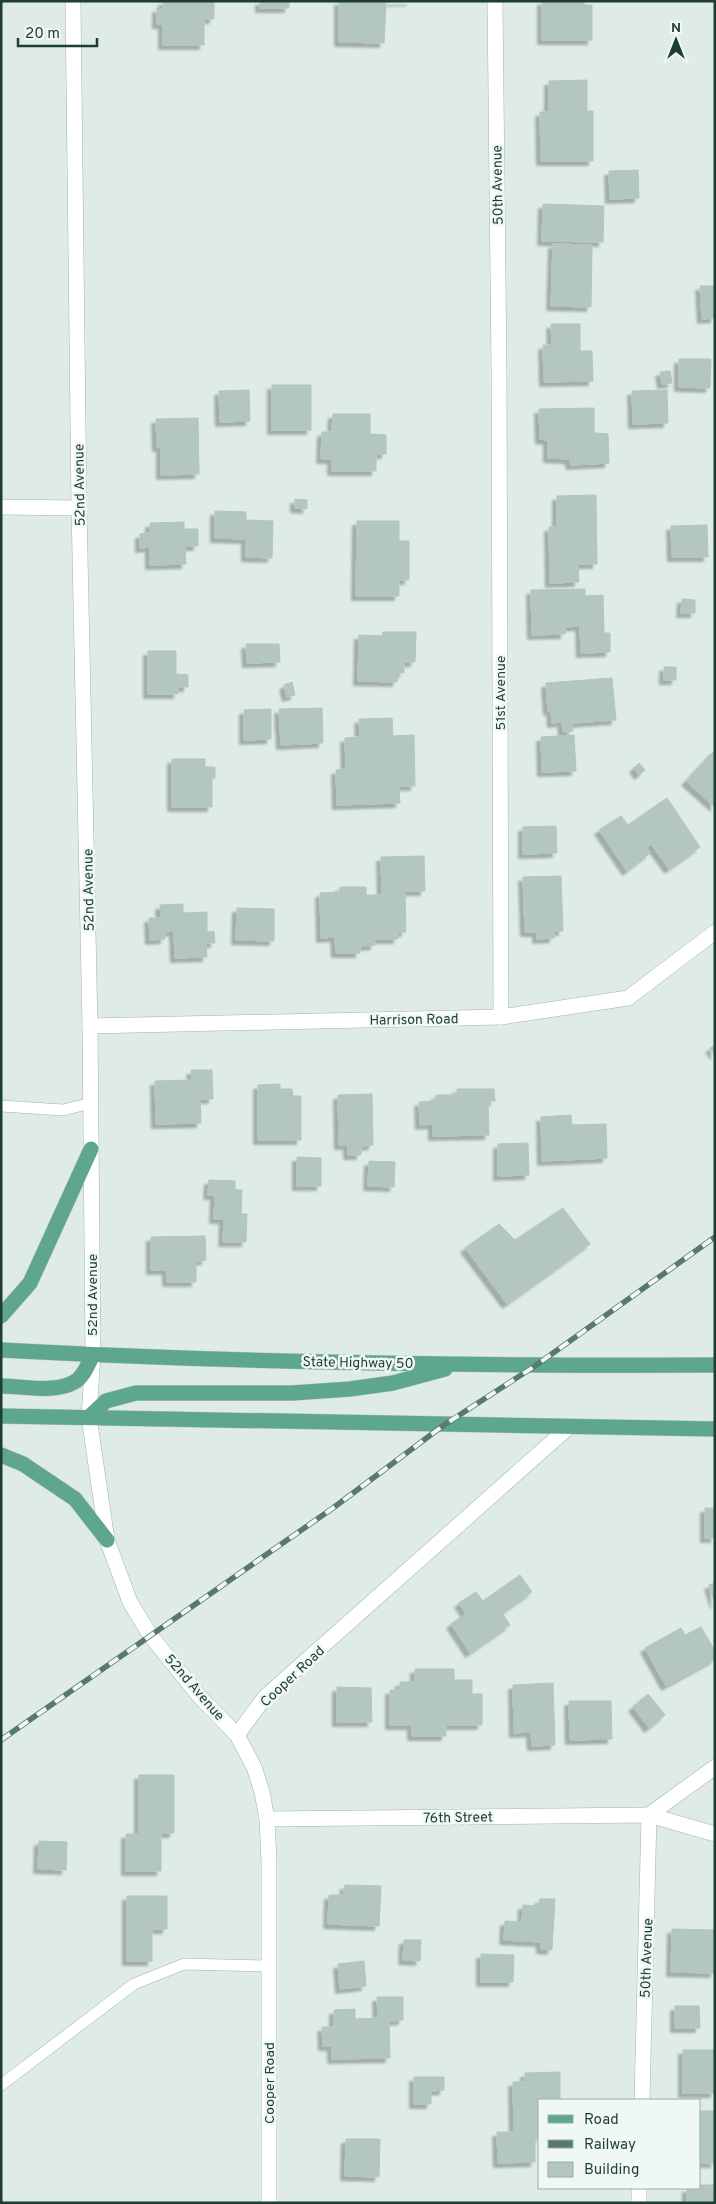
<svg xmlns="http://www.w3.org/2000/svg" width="716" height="2204" font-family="Overpass,sans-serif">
  <defs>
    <filter id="shadow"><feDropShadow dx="-4.5" dy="4.5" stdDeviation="1" flood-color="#0004"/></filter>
  </defs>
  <rect width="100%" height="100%" fill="#deece5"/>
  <g fill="#b3c7be" stroke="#b0c6bc" filter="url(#shadow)">
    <path d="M163,1H214V19H204V45H163V24H157V8L163,9Z"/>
    <rect x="260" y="1" width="29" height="7"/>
    <path d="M339,1H411L386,2L384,43L339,42Z"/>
    <path d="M542,1H584V5H592V40H542Z"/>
    <path d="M587,80V111H593V161H541L540,112H549V81Z"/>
    <path d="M638,170L639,198L610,199L609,171Z"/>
    <path d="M543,204L604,206L603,242L542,241Z"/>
    <path d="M553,244L592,245L591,307L551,306Z"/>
    <path d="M700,286H715V318L702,319Z"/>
    <path d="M551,324H580V351H592L593,381L544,382L543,345H552Z"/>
    <path d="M679,359H711L710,388L679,387Z"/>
    <path d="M670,371L672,383L662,384L660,372Z"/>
    <rect x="272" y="385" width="39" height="45"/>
    <path d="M249,390L250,421L220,422L219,391Z"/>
    <path d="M667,390L668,423L633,424L632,391Z"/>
    <path d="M594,408V433L608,434L609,463L571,465L569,459L548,458V440L540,439L539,409Z"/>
    <path d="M333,414H370V434L386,435V454H376V471H332V459H321L322,432H332Z"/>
    <path d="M198,418L199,474L161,475V447H157L156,419Z"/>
    <path d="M596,495L597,564H578L579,582L550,583L549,527H557V496Z"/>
    <path d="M295,499L307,500V509L295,508Z"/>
    <path d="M215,511L246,512V520L273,521L272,558L246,557V539L215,538Z"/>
    <path d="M357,521H399V541H409V580H399V596H356Z"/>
    <path d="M184,522V529H198V546H185L186,564L150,565V547L140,548V534L150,533V523Z"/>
    <path d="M707,525L708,557H672L671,526Z"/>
    <path d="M585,589V596L603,595L604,633H610V652L581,653L580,626L565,627V634L532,635L531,590Z"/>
    <path d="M682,599L695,600V613H681Z"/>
    <path d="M383,632H416L415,662H404V673L398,672L397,682L358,681L359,635L382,636Z"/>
    <path d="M246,644H279L280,662L247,663Z"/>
    <path d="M148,651H176V674L188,675V687H178V694H148Z"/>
    <rect x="664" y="667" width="12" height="13"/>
    <path d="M612,678L616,720L572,723L573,731L563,732L562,722L552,723L551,710L548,711L546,683Z"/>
    <path d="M292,682L295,695L287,697L284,685Z"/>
    <path d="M322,708L323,743L281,745L279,709Z"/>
    <path d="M271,709V739L244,740V710Z"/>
    <path d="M392,718L393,736L414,735L415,786H399L400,803L337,805L336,770L346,769L345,738L360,737L359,719Z"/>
    <path d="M574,735L576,771L542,772L541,737Z"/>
    <path d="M715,750V807L686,781Z"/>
    <path d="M172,759H205V767H215V778H212V807H172Z"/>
    <path d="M639,763L645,770L639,775L634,768Z"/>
    <path d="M667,798L700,847L669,869L651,844L647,848L650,853L627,871L599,830L621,816L628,825Z"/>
    <path d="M556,826L557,853L523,854V827Z"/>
    <path d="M424,856L425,891H405L406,932H398V939H374L375,945L360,946V953H336L335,937L321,938L320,893L340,892V887H366V895H382L381,857Z"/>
    <path d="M561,876L563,931H554V938L537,939V932H525L523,877Z"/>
    <path d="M183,904V913L207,912V932L214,931L215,943H206L207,957L175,958L174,931L165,932V939L150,940L149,918H161L160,905Z"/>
    <path d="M237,908L274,909V941L236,940Z"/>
    <path d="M715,1045V1055L710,1048Z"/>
    <path d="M191,1070H212L213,1099H200L201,1123L156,1124L155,1081L192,1080Z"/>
    <path d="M280,1084V1089H292L293,1096H301V1140H258V1085Z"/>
    <path d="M457,1089H494L495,1101H488L489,1135L433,1136V1124L420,1125L419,1102L436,1101V1095H457Z"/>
    <path d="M372,1094L373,1145L361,1146V1155H348V1145H339L338,1095Z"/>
    <path d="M571,1115L572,1125L606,1124L607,1158L542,1161L541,1117Z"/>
    <path d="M528,1143L529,1175L498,1176V1144Z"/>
    <path d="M297,1157L321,1158V1186H297Z"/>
    <path d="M369,1161L395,1162L394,1187L368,1186Z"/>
    <path d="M209,1180L235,1181V1190H242L241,1214H247L246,1242H223L224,1219H214L215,1195H208Z"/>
    <path d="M563,1208L590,1244L507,1304L465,1248L499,1224L515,1240Z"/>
    <path d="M205,1236L206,1260L196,1261V1282H167V1270H151V1237Z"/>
    <rect x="705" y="1508" width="10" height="30"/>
    <path d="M520,1575L532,1592L502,1613L510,1625L470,1653L451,1624L466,1614L459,1603L476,1592L483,1601Z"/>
    <path d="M715,1583V1604L709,1585Z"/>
    <path d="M701,1627L715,1651V1659L666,1686L645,1648L681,1628L685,1635Z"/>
    <path d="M415,1669H454V1680H472V1694H482V1725H446V1736H412V1725H390V1690H400V1682H415Z"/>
    <path d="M553,1683L555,1745L532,1746L531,1732L514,1733L513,1685Z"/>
    <path d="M337,1687L371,1688L372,1722H337Z"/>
    <path d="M648,1694L665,1715L649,1728L633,1707Z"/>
    <path d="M569,1701H611L612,1739L570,1740Z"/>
    <path d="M139,1775H174V1833H161V1871H126V1834H139Z"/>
    <path d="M39,1841L67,1842L66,1870L38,1869Z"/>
    <path d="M345,1885L381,1886L379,1926L328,1924L329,1895H344Z"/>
    <path d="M127,1896H167V1929H152V1961H127Z"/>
    <path d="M540,1899H555L552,1950L541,1949V1942L504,1940L505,1921L522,1922L523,1905L539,1906Z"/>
    <path d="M672,1929L715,1930V1973L671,1972Z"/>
    <path d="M404,1940H421L420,1961L403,1960Z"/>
    <path d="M481,1954L514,1955L513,1982H481Z"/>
    <path d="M364,1961L366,1986L340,1989L338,1964Z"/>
    <path d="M377,1997H403V2020L389,2021L390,2058L332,2059V2046H323L322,2027H334V2010L355,2009V2019L378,2018Z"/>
    <path d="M675,2006H699L700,2028H675Z"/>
    <rect x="683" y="2050" width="32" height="43"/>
    <path d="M560,2072V2100H540V2138H535V2162L498,2163L497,2132H514L513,2082H525V2073Z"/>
    <path d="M414,2077H444V2090L431,2091V2104H414Z"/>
    <rect x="700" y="2111" width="15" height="52"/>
    <path d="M346,2139H380L379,2177L345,2176Z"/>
    <path d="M700,2185H715V2203H687V2188H700Z"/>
  </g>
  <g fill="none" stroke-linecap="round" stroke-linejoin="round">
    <defs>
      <g id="service">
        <path d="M1,1106L63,1110L91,1103"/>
        <path d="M1,2085L134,1984L184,1964L269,1966"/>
      </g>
      <g id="minor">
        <path d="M495,1L499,369L501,1017"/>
        <path d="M1,507L79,508"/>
        <path d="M90,1026L501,1017L628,998L715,932"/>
        <path d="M237,1735L265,1697L570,1426"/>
        <path d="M267,1819L649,1815L715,1834"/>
        <path d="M642,2100L649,1815L715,1767"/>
        <path d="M639,2203V2188"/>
      </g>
      <path id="tertiary" d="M73,1L79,508L90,1026L93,1355L89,1417L107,1540L130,1602L150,1635L200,1697L237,1735L254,1767L262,1792L267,1819L269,1862V2203"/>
      <g id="primary">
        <path d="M1,1316L30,1283L91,1149"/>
        <path d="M1,1350C239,1363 477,1366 715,1365"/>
        <path d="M1,1386C23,1386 56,1394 76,1381C84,1376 88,1364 93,1355"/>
        <path d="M1,1416L715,1429"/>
        <path d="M89,1417L106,1401L136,1393H292L350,1389L393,1383L445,1369"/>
        <path d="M1,1455L23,1464L75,1499L107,1540"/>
      </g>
    </defs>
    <use href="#service" stroke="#a1b4ac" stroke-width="12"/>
    <use href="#minor" stroke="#a1b4ac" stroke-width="16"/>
    <use href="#tertiary" stroke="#a1b4ac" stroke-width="16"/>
    <use href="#primary" stroke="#c0c9c6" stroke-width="16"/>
    <use href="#service" stroke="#fff" stroke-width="11"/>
    <use href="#minor" stroke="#fff" stroke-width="15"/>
    <use href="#tertiary" stroke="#fff" stroke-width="15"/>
    <use href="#primary" stroke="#5ea68f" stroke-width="15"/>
    <defs>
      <path id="rail" d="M1,1740L333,1508L444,1425L535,1366L715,1237"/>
    </defs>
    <use href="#rail" stroke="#58796e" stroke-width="5.5"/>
    <use href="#rail" stroke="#eff8f3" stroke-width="4" stroke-dasharray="11" stroke-linecap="butt"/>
  </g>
  <g text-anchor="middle" stroke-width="5" stroke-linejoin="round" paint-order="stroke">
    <g font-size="14" fill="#1e3d33" stroke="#eff8f3">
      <text transform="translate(497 185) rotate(-91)" y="5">50th Avenue</text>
      <text transform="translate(79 485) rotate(-91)" y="5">52nd Avenue</text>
      <text transform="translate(500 693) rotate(-90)" y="5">51st Avenue</text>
      <text transform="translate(88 890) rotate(-91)" y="5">52nd Avenue</text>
      <text transform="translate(414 1019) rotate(-1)" y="5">Harrison Road</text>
      <text transform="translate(92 1295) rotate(-90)" y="5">52nd Avenue</text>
      <text transform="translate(358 1362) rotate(1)" y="5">State Highway 50</text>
      <text transform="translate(292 1676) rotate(-43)" y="5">Cooper Road</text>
      <text transform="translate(195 1687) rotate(49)" y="5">52nd Avenue</text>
      <text transform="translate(458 1817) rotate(-1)" y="5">76th Street</text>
      <text transform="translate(646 1958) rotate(-88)" y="5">50th Avenue</text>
      <text transform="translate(269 2083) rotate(-90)" y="5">Cooper Road</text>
    </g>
  </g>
  <rect width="716" height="2204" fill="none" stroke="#1e3d33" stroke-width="5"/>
  <rect x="538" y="2099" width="162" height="90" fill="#eff8f3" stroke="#9bada6"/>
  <rect x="548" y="2115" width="25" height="8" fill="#5ea68f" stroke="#9bada6"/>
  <text x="584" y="2124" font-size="15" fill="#1e3d33">Road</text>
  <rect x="548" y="2140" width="25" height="8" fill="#58796e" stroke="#9bada6"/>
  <text x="584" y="2149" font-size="15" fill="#1e3d33">Railway</text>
  <rect x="548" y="2162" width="25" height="15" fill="#b3c7be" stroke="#9bada6"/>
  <text x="584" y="2174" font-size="15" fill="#1e3d33">Building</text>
  <g transform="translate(676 40)" stroke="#eff8f3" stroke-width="4" paint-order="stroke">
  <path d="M0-4L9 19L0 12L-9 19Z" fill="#1e3d33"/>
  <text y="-8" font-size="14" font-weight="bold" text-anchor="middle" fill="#1e3d33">N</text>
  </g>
  <path d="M18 38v8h79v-8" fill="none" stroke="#1e3d33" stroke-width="2.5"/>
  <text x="25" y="38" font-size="15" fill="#1e3d33" stroke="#eff8f3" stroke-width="4" paint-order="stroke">20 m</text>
</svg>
